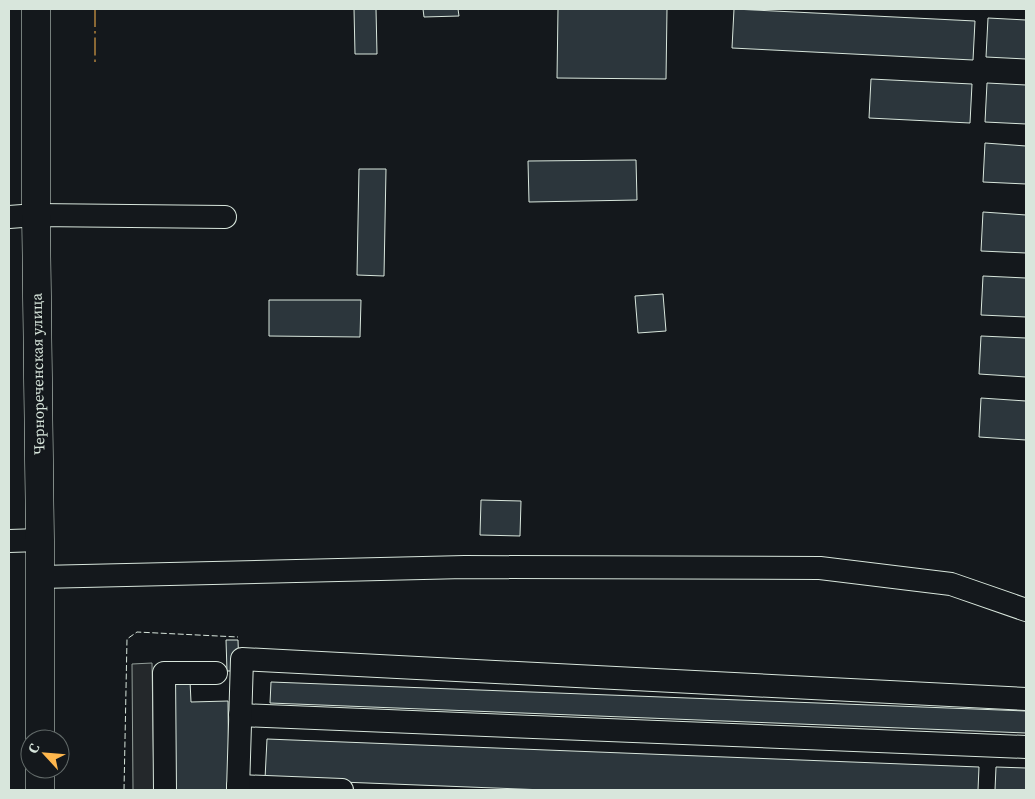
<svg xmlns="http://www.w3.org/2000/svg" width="1035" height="799" font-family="'Source Serif 4',serif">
  <rect width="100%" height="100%" fill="#14181c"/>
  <path fill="#24282b" stroke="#939e99" d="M152,663L154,790H133L132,664Z"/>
  <g fill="#2c363c" stroke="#d8e6dc">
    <path d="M354,9H376L377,54H355Z"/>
    <path d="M423,9H458L459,16L424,17Z"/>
    <path d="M558,9H667L666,79L557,78Z"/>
    <path d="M734,9L975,21L973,60L732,48Z"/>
    <path d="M988,18L1026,20V59L986,57Z"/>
    <path d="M871,79L972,84L970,123L869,118Z"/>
    <path d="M987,83L1026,85V124L985,122Z"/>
    <path d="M985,143L1026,146V184L983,182Z"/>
    <path d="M636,160L637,200L529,202L528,161Z"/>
    <path d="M359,169H386L384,276L357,275Z"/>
    <path d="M983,212L1026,215V253L981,251Z"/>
    <path d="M983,276L1026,278V317L981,315Z"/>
    <path d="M663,294L666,331L638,333L635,296Z"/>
    <path d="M269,300H361L360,337L269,336Z"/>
    <path d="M981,336L1026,338V377L979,374Z"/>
    <path d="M981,398L1026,401V440L979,437Z"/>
    <path d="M481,500L521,501L520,536L480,535Z"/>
    <path d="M226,640H238L239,671H227Z"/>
    <path d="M190,681L191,702L228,701L229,790H173L171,682Z"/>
    <path d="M271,682L1026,711V733L270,703Z"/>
    <path d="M267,739L979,767L978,790H545L265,779Z"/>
    <path d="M996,767L1026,768V790H995Z"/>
  </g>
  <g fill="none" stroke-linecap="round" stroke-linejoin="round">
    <defs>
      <g id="minor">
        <path d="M9,217L36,215L225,217"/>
        <path d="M9,541L40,540"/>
        <path d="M40,577L465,567L820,568L951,584L1026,610"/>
        <path d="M240,715L1026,747"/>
        <path d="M238,786L342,790"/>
        <path d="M165,790L164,673H216"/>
        <path d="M238,790L242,659L1026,699"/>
      </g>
      <g id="major">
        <path d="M36,9V215L40,540V739"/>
        <path d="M40,790V769"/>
      </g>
    </defs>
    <use href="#minor" stroke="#d8e6dc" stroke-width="24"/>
    <use href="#major" stroke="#d8e6dc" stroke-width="29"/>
    <use href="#minor" stroke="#14181c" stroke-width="22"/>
    <use href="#major" stroke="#14181c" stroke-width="28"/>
    <path stroke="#d8e6dc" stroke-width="1" stroke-dasharray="6 2.5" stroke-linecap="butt" d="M124,790L127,639L137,632L238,637"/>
    <path stroke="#ffb74d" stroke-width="1" stroke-dasharray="18 4 2.5 4" stroke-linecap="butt" d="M95,9V63"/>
  </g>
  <g text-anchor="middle" stroke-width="4" stroke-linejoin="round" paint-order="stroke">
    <g font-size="15" fill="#d8e6dc" stroke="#14181c">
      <text transform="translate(38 374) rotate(-91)" y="5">Чернореченская улица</text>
    </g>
  </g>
  <rect width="1035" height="799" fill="none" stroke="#d8e6dc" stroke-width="20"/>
  <g transform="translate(45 754) rotate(296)"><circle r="24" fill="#14181c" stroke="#626a69"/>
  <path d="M0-4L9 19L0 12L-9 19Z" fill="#ffb74d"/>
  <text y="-8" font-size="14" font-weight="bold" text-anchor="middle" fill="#d8e6dc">С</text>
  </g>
</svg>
